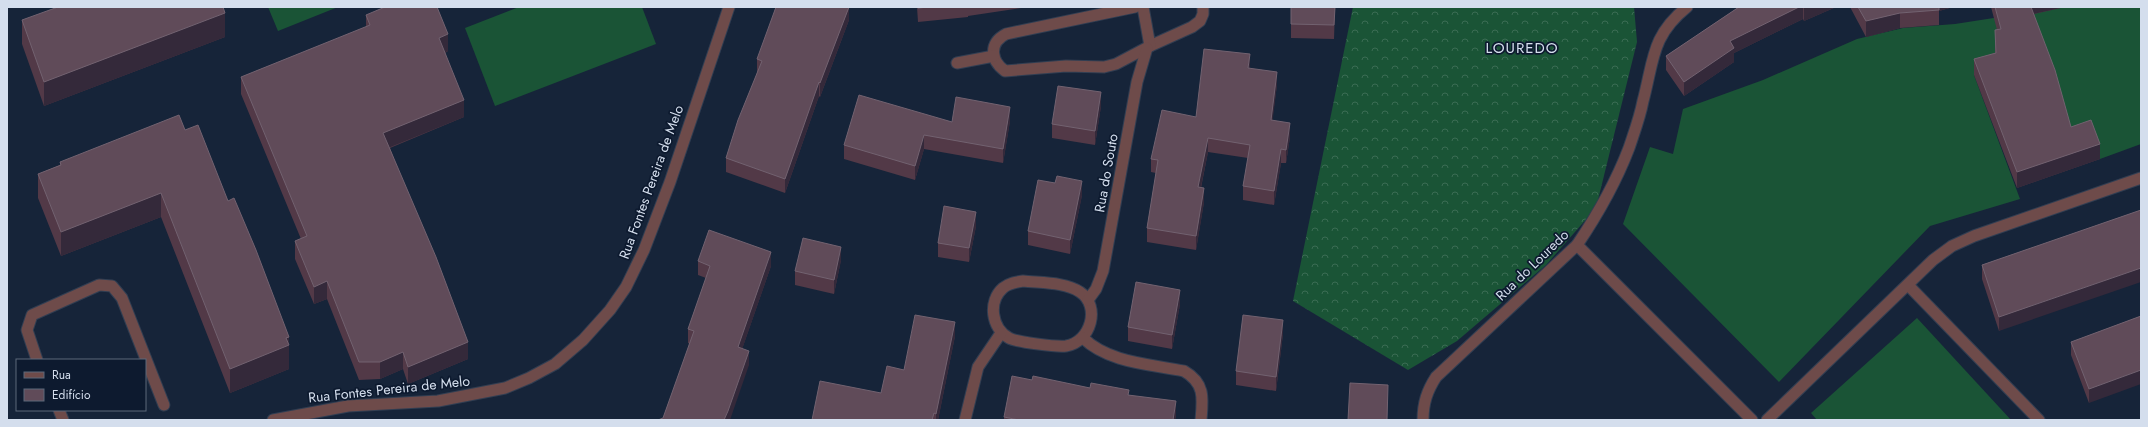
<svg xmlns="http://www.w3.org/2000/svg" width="2148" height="427" font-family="Jost,sans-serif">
  <defs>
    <pattern id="forest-crowns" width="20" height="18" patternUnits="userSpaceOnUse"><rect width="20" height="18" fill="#1a5436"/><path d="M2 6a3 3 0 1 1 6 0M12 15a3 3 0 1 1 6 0" fill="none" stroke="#3a6c53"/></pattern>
  </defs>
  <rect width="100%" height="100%" fill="#162439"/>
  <g fill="#1a5436">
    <path d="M268,7H338L278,31Z"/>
    <path d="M519,7H642L656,44L495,106L465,28Z"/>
    <path d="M2065,7H2141V144L2100,159L2091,136L2068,144L1996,65L1974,75L2020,199L1930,226L1779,382L1623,224L1650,147L1673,154L1683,109L1763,80L1857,39L1903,28L1955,24Z"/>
    <path d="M1917,318L2011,420H1817L1811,413Z"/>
  </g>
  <path fill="url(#forest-crowns)" d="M1353,7H1634L1637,42L1596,208L1546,265L1457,341L1408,370L1293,301Z"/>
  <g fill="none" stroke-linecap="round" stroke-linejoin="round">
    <defs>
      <g id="minor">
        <path d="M1135,7L1006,34C989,43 990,60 1005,71L1066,66L1104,67L1116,64L1150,46L1192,27L1200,21L1203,14V7"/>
        <path d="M1143,7L1150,46"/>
        <path d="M957,63L994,56"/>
        <path d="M1577,245L1752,420"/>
        <path d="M1023,281C1040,283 1066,282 1080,292C1101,306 1091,342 1066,346C1056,347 1016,342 1009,338C991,328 988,301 1003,288C1009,283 1016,282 1023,281Z"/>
        <path d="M1908,285L2039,420"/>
        <path d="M1088,300L1096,289L1103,271L1137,82L1147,48"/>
        <path d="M1083,338C1109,363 1150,364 1184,371C1205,383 1203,398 1201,420"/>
        <path d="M37,360L27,330L32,315L99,285L112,286L122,298L164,405"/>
        <path d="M59,410L63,420"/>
        <path d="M965,420L978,367L1001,333"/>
        <path d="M1423,420C1423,403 1427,391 1436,377L1577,245C1598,214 1616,182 1629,148C1634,133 1640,117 1643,101C1654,60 1651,36 1687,7"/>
        <path d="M1767,420L1933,260L1952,246L1974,236L2141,178"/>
      </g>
      <path id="tertiary" d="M273,420L348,406L438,401L505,388L529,378L555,364L583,340L610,310L626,287L644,250L670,182L729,7"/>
    </defs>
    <use href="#minor" stroke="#313e52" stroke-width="13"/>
    <use href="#tertiary" stroke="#313e52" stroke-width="13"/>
    <use href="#minor" stroke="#6e4b4a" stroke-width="11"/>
    <use href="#tertiary" stroke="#6e4b4a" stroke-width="11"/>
  </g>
  <g fill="#523947">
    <path d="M849,7V20L820,97L819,96L785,193L726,172V158L757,73V59Z"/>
    <path d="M917,7H1028L968,16V17L918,22Z"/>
    <path d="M1291,7H1335L1334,39L1291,38Z"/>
    <path d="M1739,7H1836L1804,21L1803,19L1734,53V62L1684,96L1666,70V56Z"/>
    <path d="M1850,7H1953L1939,11V25L1900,28L1866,37Z"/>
    <path d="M1991,7H2065L2034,14L2071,127L2100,159L2017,188L1974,75V59L1995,53V30H1997Z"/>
    <path d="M366,15L448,51L445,53L464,117L390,148L468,359L408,384L403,369L380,379L359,380L327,299L314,304L295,259V241L301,239L241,94V77L366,27Z"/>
    <path d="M22,20L225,37L44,106L22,44Z"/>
    <path d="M1250,69L1277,85L1272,121L1290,137L1286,163H1281L1274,205L1243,200V186L1248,158L1208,152L1201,188L1204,202L1196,250L1147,242V228L1156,173L1151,172V159Z"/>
    <path d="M1101,106L1095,145L1052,138V124Z"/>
    <path d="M1010,121L1003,163L924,149L915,180L844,159V145L952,122Z"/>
    <path d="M185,130L228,201L289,337V369L230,393L161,217L61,256L38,198V174L60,165V162Z"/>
    <path d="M1082,195L1070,254L1028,245V231Z"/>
    <path d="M2141,210L1999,331L1982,279V265Z"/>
    <path d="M976,226L969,262L938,257V243Z"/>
    <path d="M841,260L834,294L795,285V271Z"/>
    <path d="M698,261L771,266L742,349L749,365L663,418L690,344L688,343V329L706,278L698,275Z"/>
    <path d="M1180,304L1172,349L1128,341V327Z"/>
    <path d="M2141,316L2089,403L2071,355V342Z"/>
    <path d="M1283,334L1276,391L1236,385V371Z"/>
    <path d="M955,336L938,420H812L881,393L904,370Z"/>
    <path d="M1032,380L1090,388L1129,395L1176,415L1175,420H1004V417Z"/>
  </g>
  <g fill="#34293a">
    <path d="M849,7V20L820,97V83Z"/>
    <path d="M1799,7H1803V19L1734,53V62L1684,96V82L1730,41Z"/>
    <path d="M1804,7H1836L1804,21Z"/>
    <path d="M1936,7H1953L1939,11V10Z"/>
    <path d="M2029,7H2065L2029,15Z"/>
    <path d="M225,13V37L44,106V82Z"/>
    <path d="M1900,13V28L1866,37V21Z"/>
    <path d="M448,34V51L439,55V38Z"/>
    <path d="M1250,54V68L1248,82V68Z"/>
    <path d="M1277,72V85L1271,134V120Z"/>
    <path d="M819,82V96L785,193V179Z"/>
    <path d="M1101,92V106L1095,145V131Z"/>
    <path d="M464,100V117L383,150V133Z"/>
    <path d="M1010,107V121L1003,163V149Z"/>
    <path d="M1290,123V137L1286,163V150Z"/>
    <path d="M924,135V149L915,180V166Z"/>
    <path d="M1208,138V152L1198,201V187Z"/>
    <path d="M2100,144V159L2017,188V172Z"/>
    <path d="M1281,149V163L1274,205V191Z"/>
    <path d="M1082,181V195L1070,254V240Z"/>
    <path d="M1204,188V202L1196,250V236Z"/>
    <path d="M161,193V217L61,256V232Z"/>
    <path d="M976,212V226L969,262V248Z"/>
    <path d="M841,247V260L834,294V280Z"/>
    <path d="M771,252V266L738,361V347Z"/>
    <path d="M2141,268V282L1999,331V317Z"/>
    <path d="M327,281V299L314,304V287Z"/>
    <path d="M1180,290V304L1172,349V335Z"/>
    <path d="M1283,320V334L1276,391V377Z"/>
    <path d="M955,322V336L938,420H936V414Z"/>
    <path d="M289,337V369L230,393V369Z"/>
    <path d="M468,342V359L408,384V367Z"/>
    <path d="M749,351V365L730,420H724Z"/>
    <path d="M403,352V369L380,379V362Z"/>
    <path d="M2141,370V384L2089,403V389Z"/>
    <path d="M1176,401V415L1175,420H1173Z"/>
  </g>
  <g fill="#604b59" stroke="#726270">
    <path d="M58,7H223L225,13L44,82L22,20Z"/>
    <path d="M385,7H437L448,34L439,38L464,100L383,133L436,257L468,342L408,367L403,352L380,362H359L327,281L314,287L295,241L307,236L241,77L370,25L366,15Z"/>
    <path d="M776,7H849L820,83L819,82L785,179L726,158L738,120L762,61L757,59Z"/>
    <path d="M918,7H929L918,8Z"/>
    <path d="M1291,7H1335L1334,25L1291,24Z"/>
    <path d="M1739,7H1799L1730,41L1734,48L1684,82L1666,56Z"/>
    <path d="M1858,7H1939V10L1900,13L1866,21Z"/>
    <path d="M1995,7H2031L2055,70L2071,127L2091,120L2100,144L2017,172L1974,59L1996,53L1995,30L2001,29Z"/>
    <path d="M1204,49L1250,54L1248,68L1277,72L1271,120L1290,123L1286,150L1281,149L1274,191L1243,186L1250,145L1208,138L1198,187L1204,188L1196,236L1147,228L1158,160L1151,159L1162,110L1196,117Z"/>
    <path d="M1058,86L1101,92L1095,131L1052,124Z"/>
    <path d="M859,95L952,122L956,97L1010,107L1003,149L924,135L915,166L844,145Z"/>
    <path d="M179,115L185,130L198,125L228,201L234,198L256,250L289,337L286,338L289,345L230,369L161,193L61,232L38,174L61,165L60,162Z"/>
    <path d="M1057,176L1082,181L1070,240L1028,231L1038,180L1055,183Z"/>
    <path d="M944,206L976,212L969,248L938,243Z"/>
    <path d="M2141,210V268L1999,317L1982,265Z"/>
    <path d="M709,230L771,252L738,347L749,351L728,411L724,420H658L663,418L694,331L688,329L710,266L698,261Z"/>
    <path d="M803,238L841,247L834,280L795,271Z"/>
    <path d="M1136,282L1180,290L1172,335L1128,327Z"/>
    <path d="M915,315L955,322L936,414L934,413L932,420H812L820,381L881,393L887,366L904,370Z"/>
    <path d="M1243,315L1283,320L1276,377L1236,371Z"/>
    <path d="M2141,316V370L2089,389L2071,342Z"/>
    <path d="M1012,376L1032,380L1033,376L1090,388L1091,383L1129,390L1128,395L1176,401L1173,420H1019L1004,417Z"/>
    <path d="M1350,383L1388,385L1387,420H1348Z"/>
  </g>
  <g text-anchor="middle" stroke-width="3.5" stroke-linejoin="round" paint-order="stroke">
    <g font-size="14" fill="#d4deed" stroke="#0d1a2f">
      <text transform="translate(1106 173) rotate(-80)" y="5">Rua do Souto</text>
      <text transform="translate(651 182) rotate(-70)" y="5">Rua Fontes Pereira de Melo</text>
      <text transform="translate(1532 265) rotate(-44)" y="5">Rua do Louredo</text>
      <text transform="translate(389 389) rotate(-6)" y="5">Rua Fontes Pereira de Melo</text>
    </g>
    <g font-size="15" letter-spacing="1" fill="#d4deed" stroke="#0d1a2f">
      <text x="1522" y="53">LOUREDO</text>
    </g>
  </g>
  <rect width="2148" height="427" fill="none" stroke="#d4deed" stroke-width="16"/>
  <rect x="16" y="359" width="130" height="52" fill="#0d1a2f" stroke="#5d687b"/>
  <rect x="24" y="372" width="20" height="6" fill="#6e4b4a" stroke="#5d687b"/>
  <text x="52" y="379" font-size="12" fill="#d4deed">Rua</text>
  <rect x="24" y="389" width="20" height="12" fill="#604b59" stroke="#5d687b"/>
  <text x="52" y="399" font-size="12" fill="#d4deed">Edifício</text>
</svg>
